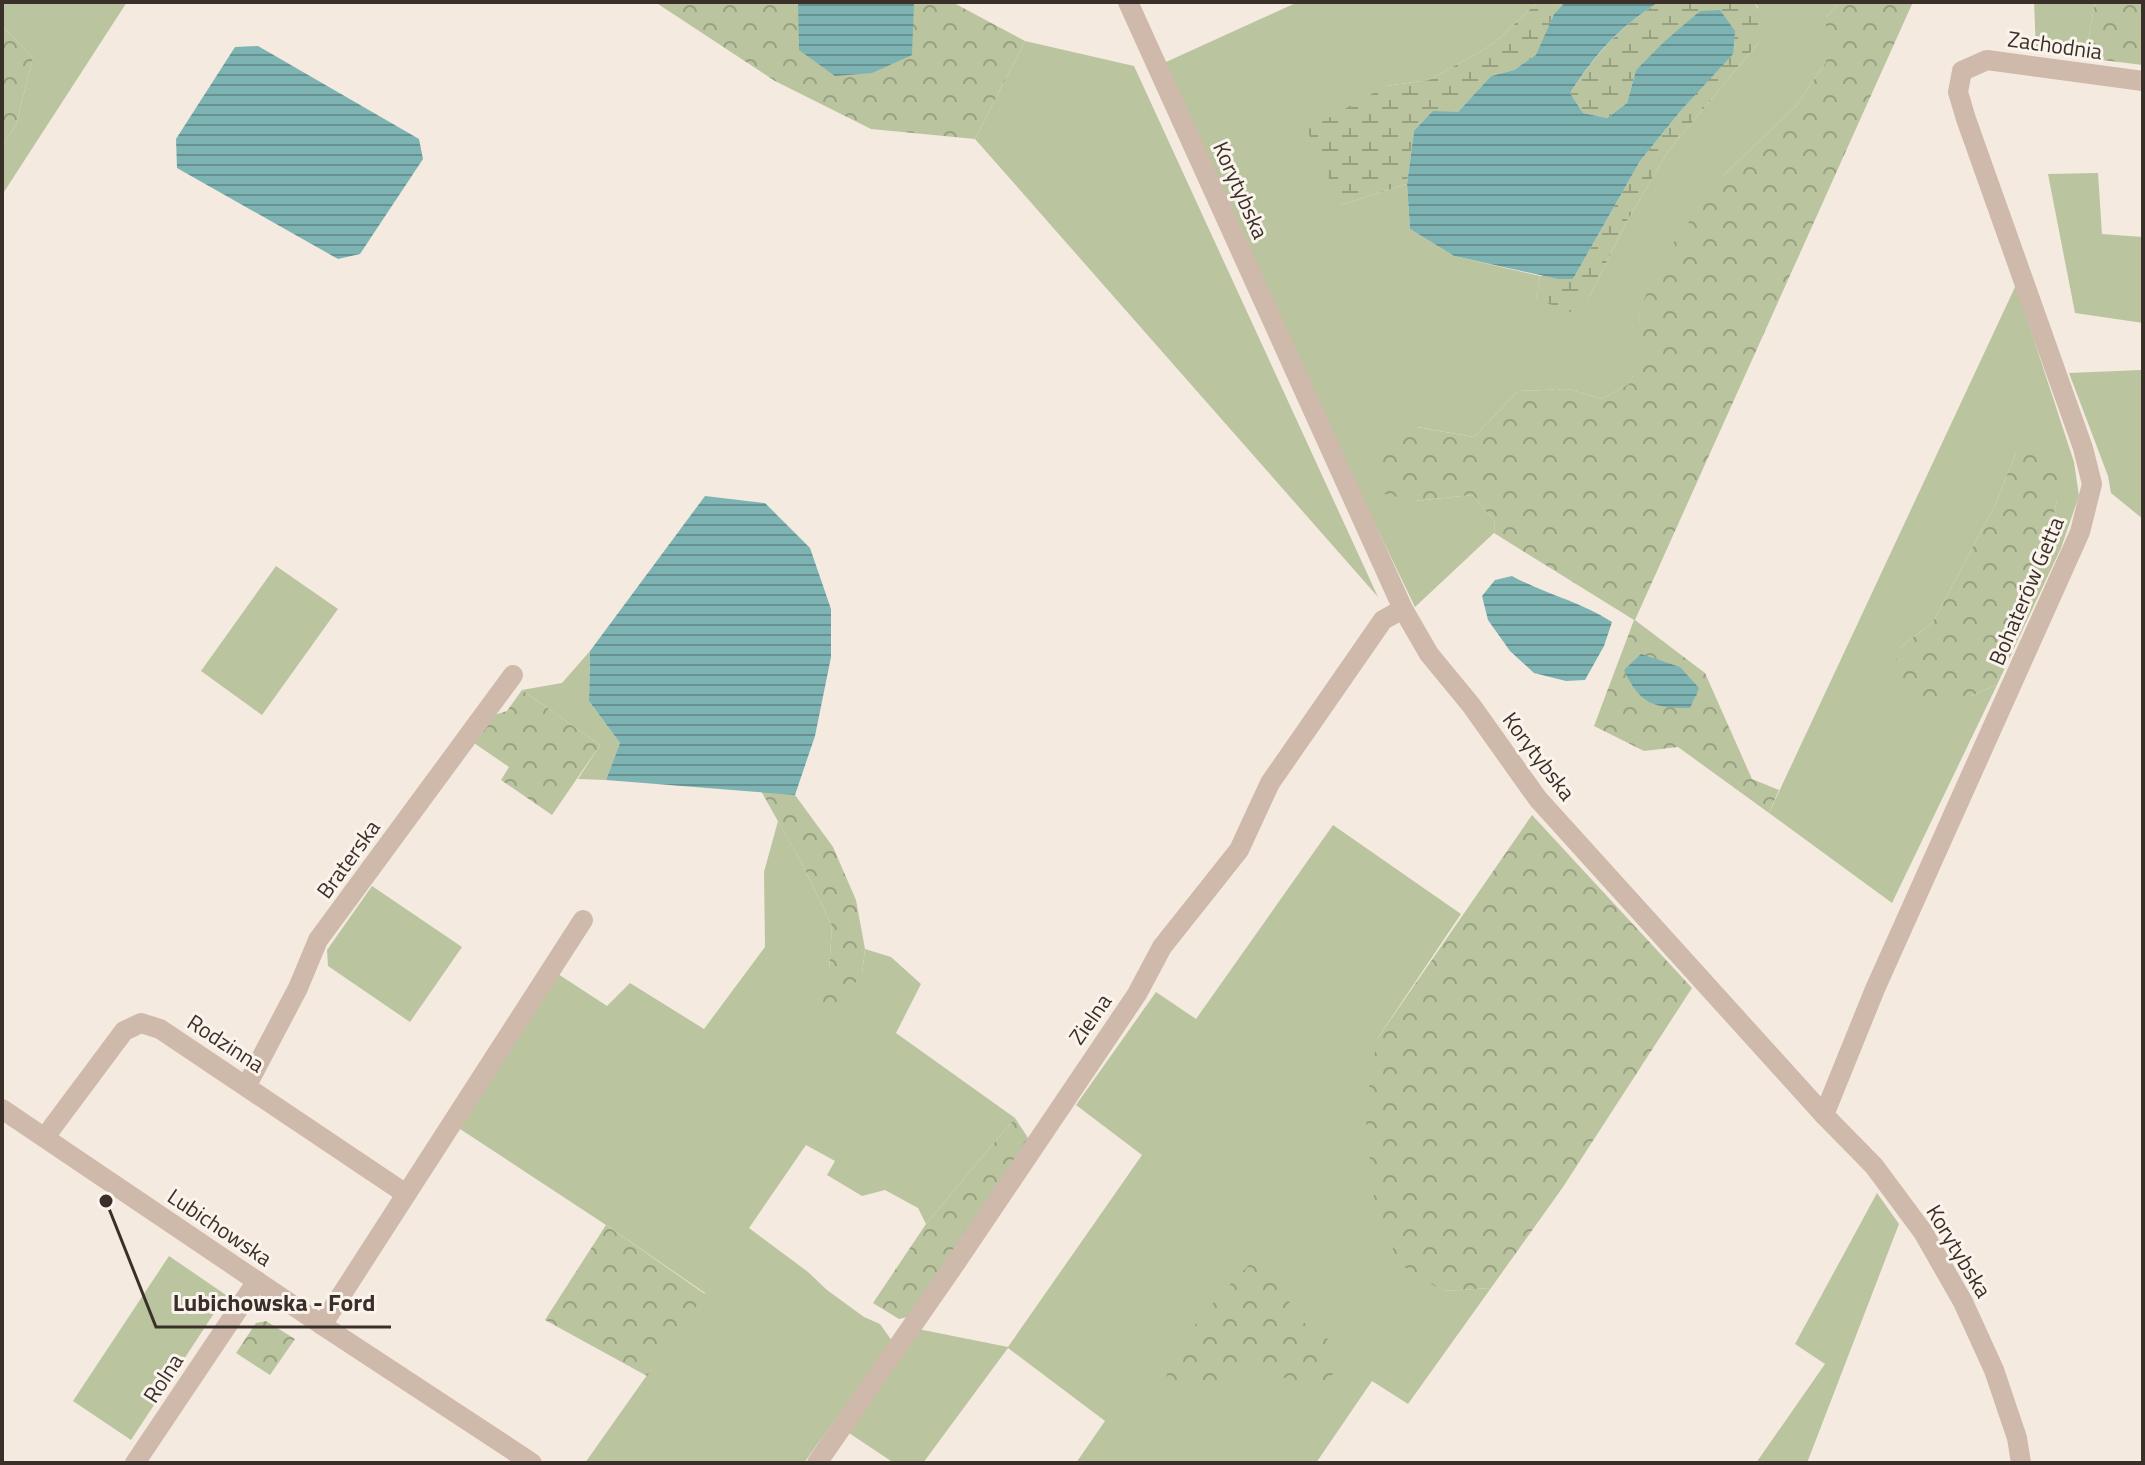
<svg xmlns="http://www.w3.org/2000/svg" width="2145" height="1465" font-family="'Titillium Web',sans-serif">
  <defs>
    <pattern id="forest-crowns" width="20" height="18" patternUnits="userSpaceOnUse" patternTransform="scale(2)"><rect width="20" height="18" fill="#bac59f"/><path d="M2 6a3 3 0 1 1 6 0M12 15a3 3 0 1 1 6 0" fill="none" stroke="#98a082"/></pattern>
    <pattern id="wetland-marsh" width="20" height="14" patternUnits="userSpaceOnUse" patternTransform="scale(2)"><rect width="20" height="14" fill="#bac59f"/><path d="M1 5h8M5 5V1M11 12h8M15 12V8" fill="none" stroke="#98a082"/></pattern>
    <pattern id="water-rules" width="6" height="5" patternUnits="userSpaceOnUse" patternTransform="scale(2)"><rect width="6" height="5" fill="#7db3b2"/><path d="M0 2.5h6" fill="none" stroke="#689291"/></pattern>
  </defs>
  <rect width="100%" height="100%" fill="#f4eae0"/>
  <g fill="#bac59f">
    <path d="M2,2H127L2,195V146L16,125L33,58L2,25Z"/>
    <path d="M1298,2H1538L1492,45L1429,80L1386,86L1341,205L1407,184L1410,229L1454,256L1540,276L1536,299H1588L1627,221L1669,150L1759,42L1758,7L1753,2H1840L1826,17V62L1796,106L1725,174L1638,316L1647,347L1629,384L1602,399L1568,389L1518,391L1474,437L1417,427L1415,501L1472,495L1495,522L1494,533L1415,607L1155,67Z"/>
    <path d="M2034,2H2095L2085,58L2036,52Z"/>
    <path d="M1025,41L1134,66L1378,597L975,139Z"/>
    <path d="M2098,173L2102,234L2143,237V323L2075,313L2048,174Z"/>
    <path d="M2016,285L2074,462L2079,496L2061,548L2023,629L2057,501L2016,453L1994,507L1933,622L1898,649L1971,696L1997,685L1892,903L1769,813Z"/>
    <path d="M2143,364V519L2111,493L2108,476L2069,373L2141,370Z"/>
    <path d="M276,566L338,609L262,715L201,671Z"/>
    <path d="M590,651L589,701L620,743L606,780L578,779L600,745L522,690L562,683Z"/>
    <path d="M778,821L802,864L832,926L829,971L862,974L865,949L891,957L921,984L896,1033L1015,1118L926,1224L918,1208L885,1190L862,1196L827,1175L835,1161L806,1145L749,1228L808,1272L827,1290L864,1317L880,1324L892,1341L804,1463H585L705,1293L606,1225L457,1127L558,974L607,1006L630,983L704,1029L765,947L764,872Z"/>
    <path d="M1333,825L1461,914L1377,1039L1443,1291L1491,1288L1408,1404L1372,1381L1316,1463H1076L1105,1421L1008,1348L923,1463H894L846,1431L918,1329L1008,1347L1142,1155L1076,1105L1156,992L1196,1019Z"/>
    <path d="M372,886L462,947L410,1022L328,966L327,950Z"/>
    <path d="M1877,1193L1899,1224L1807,1463H1756L1825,1364L1795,1344Z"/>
    <path d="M169,1256L226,1295L131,1440L73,1401Z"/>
  </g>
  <g fill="url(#forest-crowns)">
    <path d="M655,2H952L1025,41L975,139L871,129L775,81Z"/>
    <path d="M1840,2H1913L1635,620L1705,673L1752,779L1779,790L1769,813L1678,747L1644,751L1594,726L1634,620L1494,533L1495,522L1472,495L1415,501L1380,493V449L1416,427L1474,437L1518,391L1568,389L1602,399L1629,384L1646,347L1638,316L1658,263L1725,174L1796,106L1826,62V17Z"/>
    <path d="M2095,2H2143V65L2085,58Z"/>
    <path d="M2,25L33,58L16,125L2,146Z"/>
    <path d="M2035,435L2058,465L2057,501L2023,629L1997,685L1971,696L1924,698L1893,683L1898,649L1933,622L1994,507L2016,453Z"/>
    <path d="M522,690L600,745L552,815L501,780L509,767L474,743L494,715L507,711Z"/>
    <path d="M761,791L795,795L833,847L856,900L865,949L862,974L829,1016L814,1005L829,971L832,926L802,864Z"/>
    <path d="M1532,815L1692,988L1563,1187L1491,1288L1443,1291L1398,1263L1374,1197L1365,1114L1377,1039Z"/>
    <path d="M1015,1118L1030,1141L912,1316L899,1319L873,1303L926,1224Z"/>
    <path d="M606,1225L705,1294L647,1376L545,1320Z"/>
    <path d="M1250,1264L1279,1279L1296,1317L1335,1344L1344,1363L1320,1387L1287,1379L1247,1363L1209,1386L1165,1379C1184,1332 1214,1300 1250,1264Z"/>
    <path d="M266,1321L295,1339L270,1375L236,1353L256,1323Z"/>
  </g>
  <g fill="url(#wetland-marsh)">
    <path d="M1538,2H1565L1554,14L1537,55L1514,70L1491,76L1458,112L1414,131L1407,184L1341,205L1307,130L1386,86L1429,80L1492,45Z"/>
    <path d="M1659,2H1753C1764,13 1762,28 1759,42L1669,150L1627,221L1588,299L1571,312L1536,299L1540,276L1573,279L1640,161L1683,108L1700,11L1636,70L1627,103L1607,118L1583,113L1570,93C1597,53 1618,28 1659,2Z"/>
  </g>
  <g fill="url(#water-rules)">
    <path d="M798,2H914L912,55L872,73L835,76L799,50Z"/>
    <path d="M1565,2H1659C1618,28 1597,52 1570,93L1583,113L1607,118L1627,103L1636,70L1665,41L1700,11L1720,10L1735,31L1733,54L1683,108L1640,161L1573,279H1558L1454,256L1410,229L1407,184L1414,131L1433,111L1458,112L1491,76L1514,70L1536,55L1554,14Z"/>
    <path d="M258,46L419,139L423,159L360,254L338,259L177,168L176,139L235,47Z"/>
    <path d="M705,496L765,503L810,548L831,609V657L815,736L795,795L606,780L620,743L589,701L590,651Z"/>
    <path d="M1512,576C1545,594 1581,602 1612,622L1604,646L1585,680L1566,681L1534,673L1510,651L1488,620L1482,596L1495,580Z"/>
    <path d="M1641,654L1680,667L1699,688L1690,708C1654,708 1640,705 1624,670Z"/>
  </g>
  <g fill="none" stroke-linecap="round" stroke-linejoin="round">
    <g stroke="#ceb9ab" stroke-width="20">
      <path d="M1128,2L1403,609L1429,654L1471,705L1538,799L1824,1115L1874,1166L1923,1232L1963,1302L1994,1370L2017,1438L2021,1463"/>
      <path d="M247,1085L298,988L318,940L513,675"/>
      <path d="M1824,1115L1875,989L2080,532L2092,484L2083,448L1966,119L1958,92L1962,71L1987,60L2143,81"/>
      <path d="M45,1137L124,1031L141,1023L160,1029L406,1194"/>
      <path d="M322,1325L583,920"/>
      <path d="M135,1463L257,1281"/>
      <path d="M817,1463L955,1264L1137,994L1162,947L1239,850L1270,783L1383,620L1403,609"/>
    </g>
    <path stroke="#ceb9ab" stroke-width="20" d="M2,1109L322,1325L532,1463"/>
  </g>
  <g text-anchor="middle" stroke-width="6" stroke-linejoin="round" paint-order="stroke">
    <g font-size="22" fill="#3b2f2a" stroke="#fbf4ed">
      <text transform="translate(2055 45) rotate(8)" y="8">Zachodnia</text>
      <text transform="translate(1241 190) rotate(66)" y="8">Korytybska</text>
      <text transform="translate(2026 591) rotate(-67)" y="8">Bohaterów Getta</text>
      <text transform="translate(1539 756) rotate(53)" y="8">Korytybska</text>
      <text transform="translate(348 859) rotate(-54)" y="8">Braterska</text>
      <text transform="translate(1090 1019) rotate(-55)" y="8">Zielna</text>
      <text transform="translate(226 1043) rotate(33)" y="8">Rodzinna</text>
      <text transform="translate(220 1227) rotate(34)" y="8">Lubichowska</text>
      <text transform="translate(1959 1251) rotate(59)" y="8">Korytybska</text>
      <text transform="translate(163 1378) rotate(-57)" y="8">Rolna</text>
    </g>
  </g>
  <path fill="none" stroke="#3b2f2a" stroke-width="3" d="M106 1201L156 1327H391"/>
  <circle fill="#3b2f2a" stroke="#fbf4ed" stroke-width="3" cx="106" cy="1201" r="8"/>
  <g font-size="24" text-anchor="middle" font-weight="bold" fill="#3b2f2a" stroke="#fbf4ed" stroke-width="6" stroke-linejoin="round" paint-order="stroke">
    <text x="274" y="1311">Lubichowska - Ford</text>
  </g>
  <rect width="2145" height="1465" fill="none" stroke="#3b2f2a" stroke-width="8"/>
</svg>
